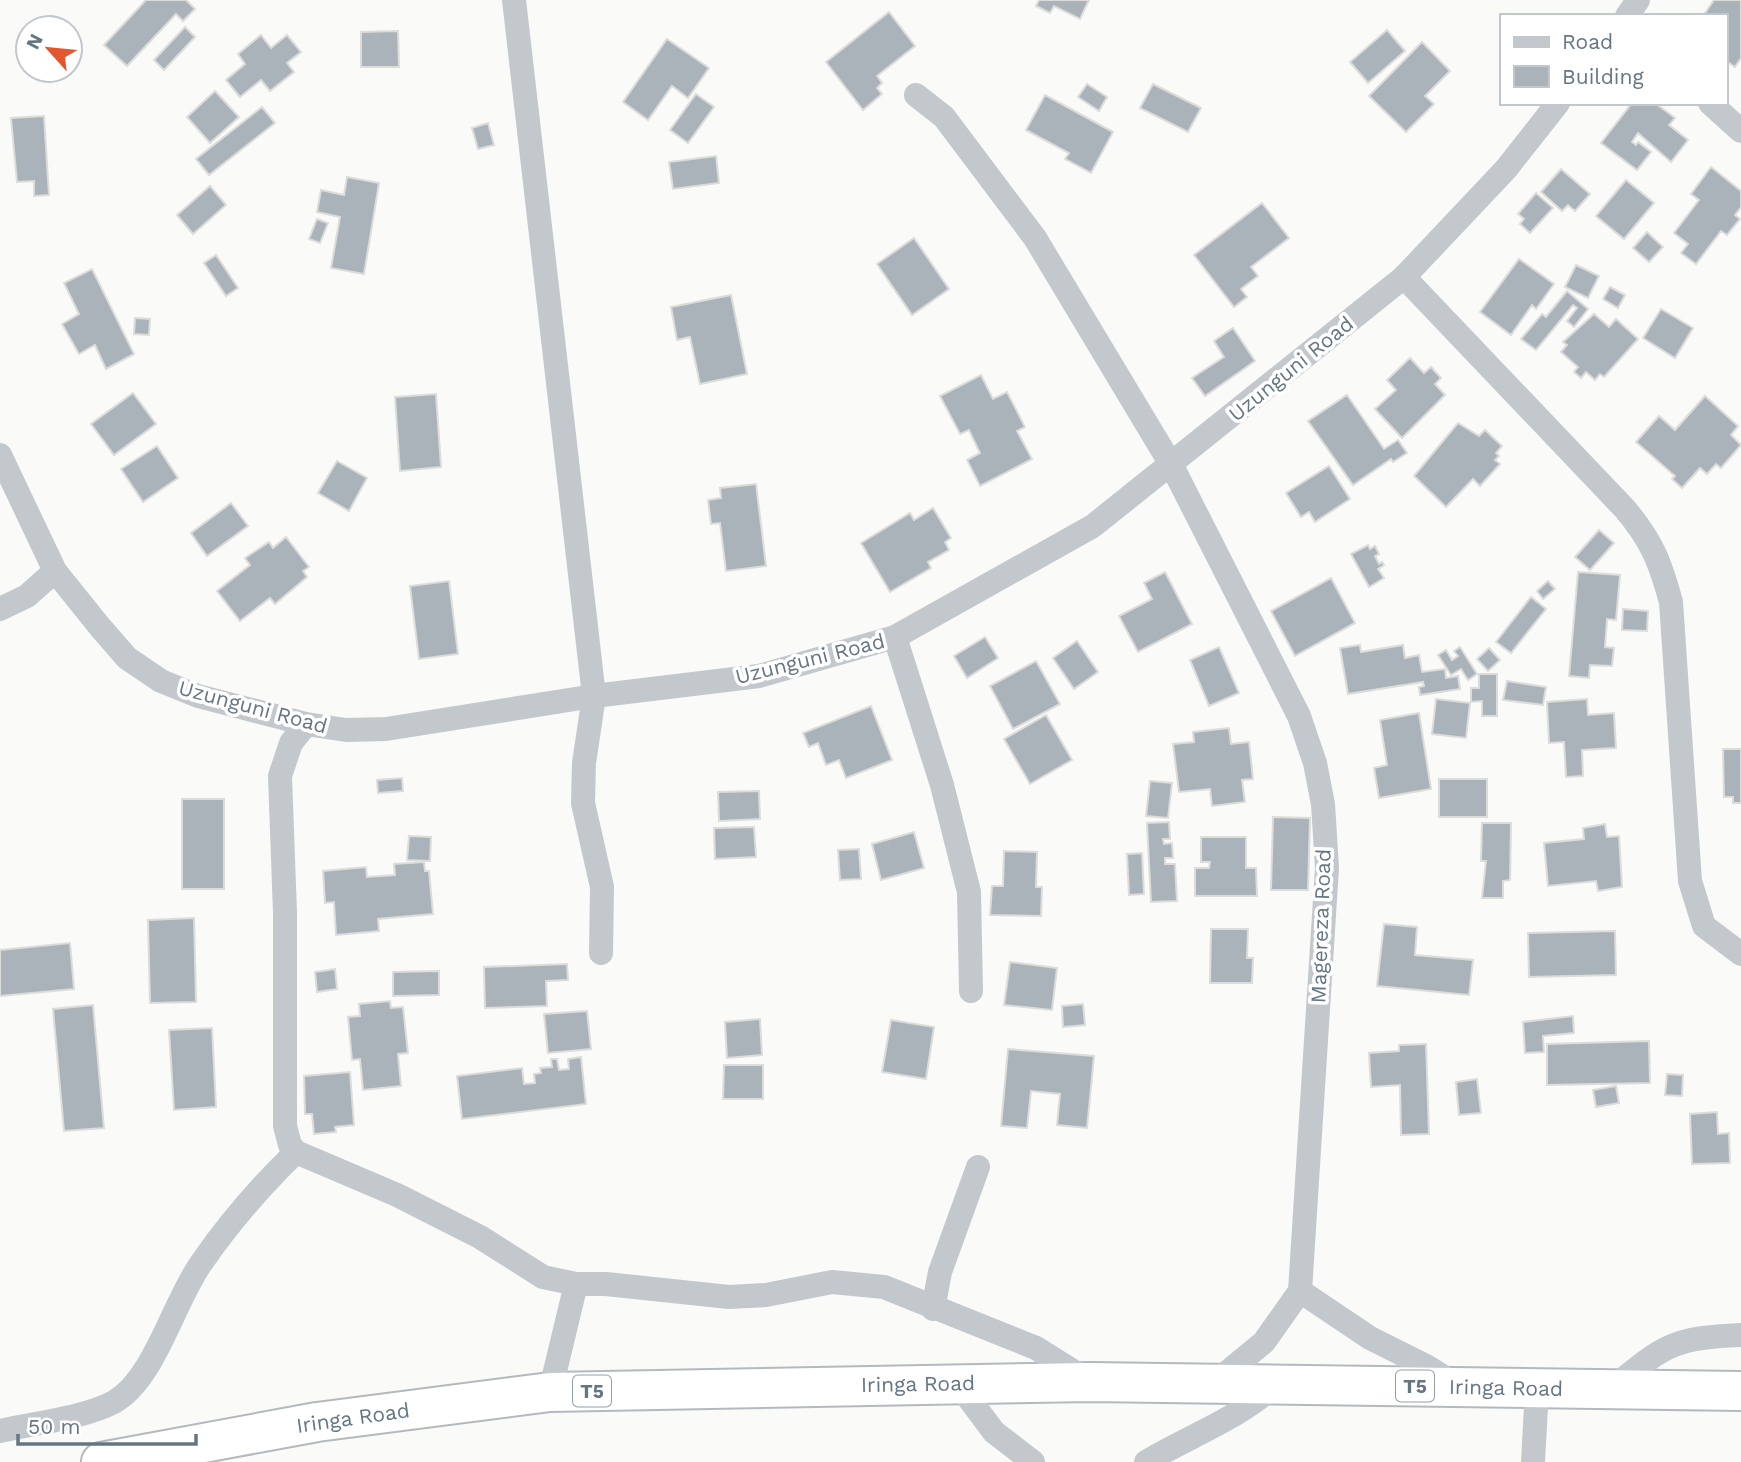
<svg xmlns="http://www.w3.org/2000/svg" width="1741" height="1462" font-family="'Work Sans',sans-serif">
  <rect width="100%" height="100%" fill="#fafaf8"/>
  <g fill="#aab3b9" stroke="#dcdcda" stroke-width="2">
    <path d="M146,0H186L195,9L183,21L176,14L127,66L104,45Z"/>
    <path d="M1039,0H1089L1080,19L1054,6L1050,13L1036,6Z"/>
    <path d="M1714,0H1741V58L1735,67L1725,60V16H1703Z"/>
    <path d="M889,12L915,46L877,76L882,83L877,88L882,94L863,110L826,62Z"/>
    <path d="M185,27L195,37L164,70L154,60Z"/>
    <path d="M1387,30L1405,51L1368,83L1350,62Z"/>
    <path d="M398,31L399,67H361V32Z"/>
    <path d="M261,35L271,48L287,35L301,52L287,63L294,72L270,91L261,80L240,97L226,80L245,64L238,54Z"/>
    <path d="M667,39L709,68L688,98L672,86L648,120L623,102Z"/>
    <path d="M1422,42L1450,71L1425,96L1434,104L1406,132L1369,96Z"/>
    <path d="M1087,84L1107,97L1099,111L1078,97Z"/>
    <path d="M1153,84L1201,108L1188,132L1140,108Z"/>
    <path d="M215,91L239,117L210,143L187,117Z"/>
    <path d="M696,94L714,107L688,143L670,130Z"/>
    <path d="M1045,95L1113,132L1091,173L1065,159L1069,153L1026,130Z"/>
    <path d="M1632,103H1655L1675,118L1669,125L1688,140L1671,162L1638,133L1632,142L1636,145L1638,142L1651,152L1637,170L1601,143Z"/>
    <path d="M262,107L275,123L209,175L196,159Z"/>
    <path d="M44,116L49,195L34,196V181L17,182L11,118Z"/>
    <path d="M488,123L494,145L478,149L472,128Z"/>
    <path d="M716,156L719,183L673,189L669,162Z"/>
    <path d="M1711,167L1741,191V207L1735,215L1740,219L1727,235L1721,231L1696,264L1681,253L1688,244L1674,233L1699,200L1691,194Z"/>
    <path d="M1561,169L1590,194L1575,211L1568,205L1562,211L1541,192Z"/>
    <path d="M347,177L379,183L364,274L331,268L340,217L317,212L321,190L344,195Z"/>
    <path d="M1626,180L1654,203L1624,239L1596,216Z"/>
    <path d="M210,186L226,205L193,234L177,215Z"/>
    <path d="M1536,193L1553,208L1530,233L1520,224L1524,219L1518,214Z"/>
    <path d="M1262,203L1289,238L1251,267L1258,276L1241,289L1247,297L1234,307L1194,255Z"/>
    <path d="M317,219L328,223L320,243L309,239Z"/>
    <path d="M1647,232L1663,247L1649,262L1633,248Z"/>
    <path d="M914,238L949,289L912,315L877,264Z"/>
    <path d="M216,255L238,288L226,296L204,263Z"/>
    <path d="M1519,259L1554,284L1536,309L1532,305L1511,335L1480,312Z"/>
    <path d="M1576,265L1599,276L1588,298L1565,287Z"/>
    <path d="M92,269L134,354L106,369L95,345L79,354L62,324L79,314L64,283Z"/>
    <path d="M1610,287L1625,295L1618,308L1603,299Z"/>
    <path d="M1567,291L1588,309L1574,327L1567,321L1577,308L1573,305L1536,350L1521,339L1542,314L1546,317Z"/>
    <path d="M731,295L747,374L700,384L690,337L677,340L671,307Z"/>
    <path d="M1661,309L1693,328L1675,358L1643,338Z"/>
    <path d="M1594,314L1609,327L1616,319L1638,339L1604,377L1600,374L1595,380L1586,372L1581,378L1574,372L1578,367L1561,352L1567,345L1563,342Z"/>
    <path d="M135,318L150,319L149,335L134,334Z"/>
    <path d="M1233,328L1255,361L1205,396L1192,378L1224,357L1214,341Z"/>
    <path d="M1410,358L1424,373L1431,367L1441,378L1435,384L1445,395L1402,438L1375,409L1396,390L1387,380Z"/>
    <path d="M981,375L993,399L1007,392L1025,427L1017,431L1032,459L980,486L967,460L980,453L969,430L960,434L940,396Z"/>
    <path d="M133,393L156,424L114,455L91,424Z"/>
    <path d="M436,394L441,467L400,471L395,397Z"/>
    <path d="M1347,395L1384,449L1398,440L1407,453L1393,462L1391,459L1353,485L1308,421Z"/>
    <path d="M1705,396L1738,426L1731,435L1741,445L1721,468L1716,464L1707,474L1700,468L1682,488L1672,479L1675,476L1636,442L1659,416L1675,430Z"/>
    <path d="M1458,423L1479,436L1485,430L1502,446L1496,453L1499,456L1495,460L1500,464L1480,486L1473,479L1446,507L1414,476Z"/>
    <path d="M157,446L178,478L143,502L121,469Z"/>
    <path d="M337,461L367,478L349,511L318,493Z"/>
    <path d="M1329,466L1350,499L1315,522L1309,512L1301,517L1286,493Z"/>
    <path d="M756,484L766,566L726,571L720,523L711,524L708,500L721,498L720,488Z"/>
    <path d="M231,503L248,526L207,556L191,533Z"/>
    <path d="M933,508L951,538L945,542L949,550L928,562L931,568L890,592L861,543L910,513L914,520Z"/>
    <path d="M1599,530L1614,543L1590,570L1575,557Z"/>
    <path d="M286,537L309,567L303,571L307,577L275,604L270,598L240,621L217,591L250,565L245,558L269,542L273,548Z"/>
    <path d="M1368,545L1370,549L1375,546L1379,554L1375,556L1379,564L1382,562L1384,565L1378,569L1384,578L1369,587L1351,554Z"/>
    <path d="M1165,572L1192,624L1138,652L1119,616L1152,599L1144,583Z"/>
    <path d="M1578,572L1620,575L1616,620L1607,619L1605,647L1614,648L1612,666L1590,665L1589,678L1569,676Z"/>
    <path d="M1331,578L1355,623L1295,656L1271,611Z"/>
    <path d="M449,581L458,654L419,659L410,586Z"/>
    <path d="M1548,581L1555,589L1543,599L1537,591Z"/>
    <path d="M1531,597L1546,609L1511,653L1496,642Z"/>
    <path d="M1623,609L1648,611L1647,631L1622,630Z"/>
    <path d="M985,637L998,658L967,678L954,656Z"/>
    <path d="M1077,641L1098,672L1074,689L1053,658Z"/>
    <path d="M1360,645L1361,652L1403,645L1405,658L1419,655L1422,672L1445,669L1446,678L1458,676L1460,689L1420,695L1419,687L1424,686L1423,682L1348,694L1340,648Z"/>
    <path d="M1219,647L1239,693L1209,706L1190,660Z"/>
    <path d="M1460,647L1477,674L1468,680L1461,669L1451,675L1438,655L1446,650L1452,660L1458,656L1454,651Z"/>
    <path d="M1489,648L1500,660L1488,671L1477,659Z"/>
    <path d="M1036,661L1060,704L1013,729L990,686Z"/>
    <path d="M1479,674H1497V716H1482V701L1471,702V688H1479Z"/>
    <path d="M1507,681L1546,687L1543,705L1503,700Z"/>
    <path d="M1436,699L1470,703L1466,738L1432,734Z"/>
    <path d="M1587,699L1588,715L1614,713L1616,748L1582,750L1583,776L1566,777L1564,742L1549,743L1547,702Z"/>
    <path d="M871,706L892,760L846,778L839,760L826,765L818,743L809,747L803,733Z"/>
    <path d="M1419,713L1431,789L1379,798L1374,768L1387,765L1380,720Z"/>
    <path d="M1046,715L1072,760L1030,784L1004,739Z"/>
    <path d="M1229,728L1231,744L1249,742L1253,779L1242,780L1245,802L1212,806L1210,789L1179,792L1173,744L1194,742L1193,732Z"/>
    <path d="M1723,749H1741V803H1733V797H1724Z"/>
    <path d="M402,778L403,791L378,793L377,780Z"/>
    <rect x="1439" y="779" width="48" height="38"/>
    <path d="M1150,781L1172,783L1168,818L1146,816Z"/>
    <path d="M759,791L760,819L719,821L718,792Z"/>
    <rect x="182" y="799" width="42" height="90"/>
    <path d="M1273,817L1310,818L1308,890H1271Z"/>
    <path d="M1169,822L1170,839H1163L1164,844L1172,843L1173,858H1165V864H1175L1177,901L1151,902L1147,823Z"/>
    <path d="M1482,823H1511L1510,880L1503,881V898H1482L1486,861H1481Z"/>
    <path d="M1605,824L1607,837L1619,836L1622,887L1598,891L1596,881L1548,886L1544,843L1584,839L1583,828Z"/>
    <path d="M754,827L756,857L715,859L714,828Z"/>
    <path d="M914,832L924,868L881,880L872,844Z"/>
    <path d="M409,836L431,837L430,861L407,860Z"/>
    <path d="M1201,837H1246V868H1256L1257,896H1195V868H1209L1210,862H1201Z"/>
    <path d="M859,849L861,879L840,880L838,850Z"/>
    <path d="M1004,851L1037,852L1036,887H1042L1041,916L990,915L992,886H1003Z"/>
    <path d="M1142,853L1144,894L1129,895L1127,854Z"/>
    <path d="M424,862L425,871H429L433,914L378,919L379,931L336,935L334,902L325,903L323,871L366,867L367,877L395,875L394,864Z"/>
    <path d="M194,918L196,1002L150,1003L148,920Z"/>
    <path d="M1384,924L1417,927L1415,955L1473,960L1469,995L1377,986Z"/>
    <path d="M1211,929H1248L1247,958H1253L1252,983H1210Z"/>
    <path d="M1615,931L1616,975L1529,977L1528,933Z"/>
    <path d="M70,943L74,989L0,996V950Z"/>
    <path d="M1010,962L1057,968L1052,1010L1004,1005Z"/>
    <path d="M567,964L568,980L546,981L547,1006L485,1008L484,967Z"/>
    <path d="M335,969L337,989L317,992L315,972Z"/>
    <path d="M439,971V995L393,996V972Z"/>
    <path d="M390,1001L391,1008L403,1007L408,1053L398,1054L401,1086L363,1090L360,1059L352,1060L348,1017L360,1016L359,1004Z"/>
    <path d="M1083,1004L1085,1025L1063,1027L1062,1006Z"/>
    <path d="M93,1005L104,1128L64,1131L53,1009Z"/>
    <path d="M587,1011L591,1049L548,1053L544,1014Z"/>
    <path d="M1573,1016L1574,1033L1543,1036L1544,1052L1525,1053L1523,1022Z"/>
    <path d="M760,1019L762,1055L727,1058L725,1022Z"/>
    <path d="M891,1020L934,1027L926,1079L882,1072Z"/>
    <path d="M212,1028L216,1107L174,1110L169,1030Z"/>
    <path d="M1649,1041L1650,1083L1547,1085V1044Z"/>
    <path d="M1426,1044L1429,1134L1401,1135L1400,1085L1371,1087L1369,1053L1399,1051V1045Z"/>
    <path d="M1008,1049L1094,1056L1087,1128L1057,1125L1060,1094L1031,1091L1027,1128L1001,1126Z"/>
    <path d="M581,1057L586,1104L462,1119L457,1076L522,1068L524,1084L535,1083L534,1074L541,1073L540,1068L552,1067L551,1059H557L559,1070L569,1069L568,1059Z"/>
    <path d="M724,1065H763V1099H723Z"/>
    <path d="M350,1072L354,1125L335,1127L336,1132L314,1134L312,1114H305L304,1076Z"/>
    <path d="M1667,1074L1683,1075L1682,1096L1665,1095Z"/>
    <path d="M1477,1079L1481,1113L1459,1115L1456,1082Z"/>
    <path d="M1616,1086L1619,1103L1596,1107L1593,1090Z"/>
    <path d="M1717,1112L1718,1134L1729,1133L1730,1163L1692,1164L1690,1114Z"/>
  </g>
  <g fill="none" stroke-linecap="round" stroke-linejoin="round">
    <defs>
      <path id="trunk" d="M101,1462L317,1422L550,1392L1090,1382L1741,1391"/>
    </defs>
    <use href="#trunk" stroke="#b4b9bd" stroke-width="42"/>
    <g stroke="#c3c8cc" stroke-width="24">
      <path d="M514,0L594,696L584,763L583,803L602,887L601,953"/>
      <path d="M1627,16L1638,0"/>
      <path d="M916,95L944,117L1035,238L1172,466L1299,716L1315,763L1323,804L1327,868L1300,1291L1264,1342L1213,1384"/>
      <path d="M1710,103L1741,131"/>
      <path d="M1404,277L1625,509C1652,541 1660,562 1671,602L1690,881L1704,926L1741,954"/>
      <path d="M0,455L55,571L100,627L127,658L161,681L198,696L306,724L346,730L386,729L594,696L759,676L895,637L1093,526L1404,277L1506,169L1558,103"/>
      <path d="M0,609L27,596L55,571"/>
      <path d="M895,637L942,785L969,892L971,991"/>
      <path d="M306,724L291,743L280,776L285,913V1126L290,1145L296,1152L397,1195L480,1237L543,1277L576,1284H606L729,1297L766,1295L832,1282L884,1287L1036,1348L1087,1380"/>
      <path d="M1300,1291L1370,1338L1426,1366L1455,1384"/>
      <path d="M933,1309L940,1272L978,1167"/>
      <path d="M958,1384L994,1432L1033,1462"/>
      <path d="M1611,1389C1664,1346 1671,1338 1741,1335"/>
      <path d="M550,1392L576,1284"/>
      <path d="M0,1431C34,1423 84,1418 114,1402C155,1379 174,1300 202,1262C229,1223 262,1185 296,1152"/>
      <path d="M1146,1462C1189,1436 1239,1419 1276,1384"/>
      <path d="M1533,1462L1537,1388"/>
    </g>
    <use href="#trunk" stroke="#fff" stroke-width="38"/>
  </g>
  <g text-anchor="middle" stroke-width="7" stroke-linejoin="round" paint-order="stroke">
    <g fill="#fff" stroke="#939fa8" stroke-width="2">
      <rect x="1396" y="1370.5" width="38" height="31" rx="5"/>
      <rect x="573" y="1375.5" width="38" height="31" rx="5"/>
    </g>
    <g font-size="19" font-weight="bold" fill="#657683">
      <text x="1415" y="1393">T5</text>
      <text x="592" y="1398">T5</text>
    </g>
    <g font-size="21" fill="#657683" stroke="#fff">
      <text transform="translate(1291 369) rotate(-39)" y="7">Uzunguni Road</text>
      <text transform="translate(810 659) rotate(-14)" y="7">Uzunguni Road</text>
      <text transform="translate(253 707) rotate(15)" y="7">Uzunguni Road</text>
      <text transform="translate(1321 926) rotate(-88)" y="7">Magereza Road</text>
      <text transform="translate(918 1384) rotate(-1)" y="7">Iringa Road</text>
      <text transform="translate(1506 1388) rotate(1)" y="7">Iringa Road</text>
      <text transform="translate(353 1418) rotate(-8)" y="7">Iringa Road</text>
    </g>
  </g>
  <rect x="1500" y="14" width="228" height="91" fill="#ffffff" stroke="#c1c8cd" stroke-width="2"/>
  <rect x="1514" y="37" width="35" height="10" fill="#c3c8cc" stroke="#c1c8cd" stroke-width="2"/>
  <text x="1562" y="49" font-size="21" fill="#657683">Road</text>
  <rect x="1514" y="66" width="35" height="21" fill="#aab3b9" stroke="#c1c8cd" stroke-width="2"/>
  <text x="1562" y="84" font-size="21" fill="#657683">Building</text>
  <g transform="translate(49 49) rotate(297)"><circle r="33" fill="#ffffff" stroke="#c1c8cd" stroke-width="2"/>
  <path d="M0-5L12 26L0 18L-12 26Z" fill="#e4572e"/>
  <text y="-10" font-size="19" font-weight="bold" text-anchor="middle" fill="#657683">N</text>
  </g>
  <path d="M18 1434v10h178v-10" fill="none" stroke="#657683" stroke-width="3.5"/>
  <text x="28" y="1434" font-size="21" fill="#657683" stroke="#ffffff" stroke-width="5" paint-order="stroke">50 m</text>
</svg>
